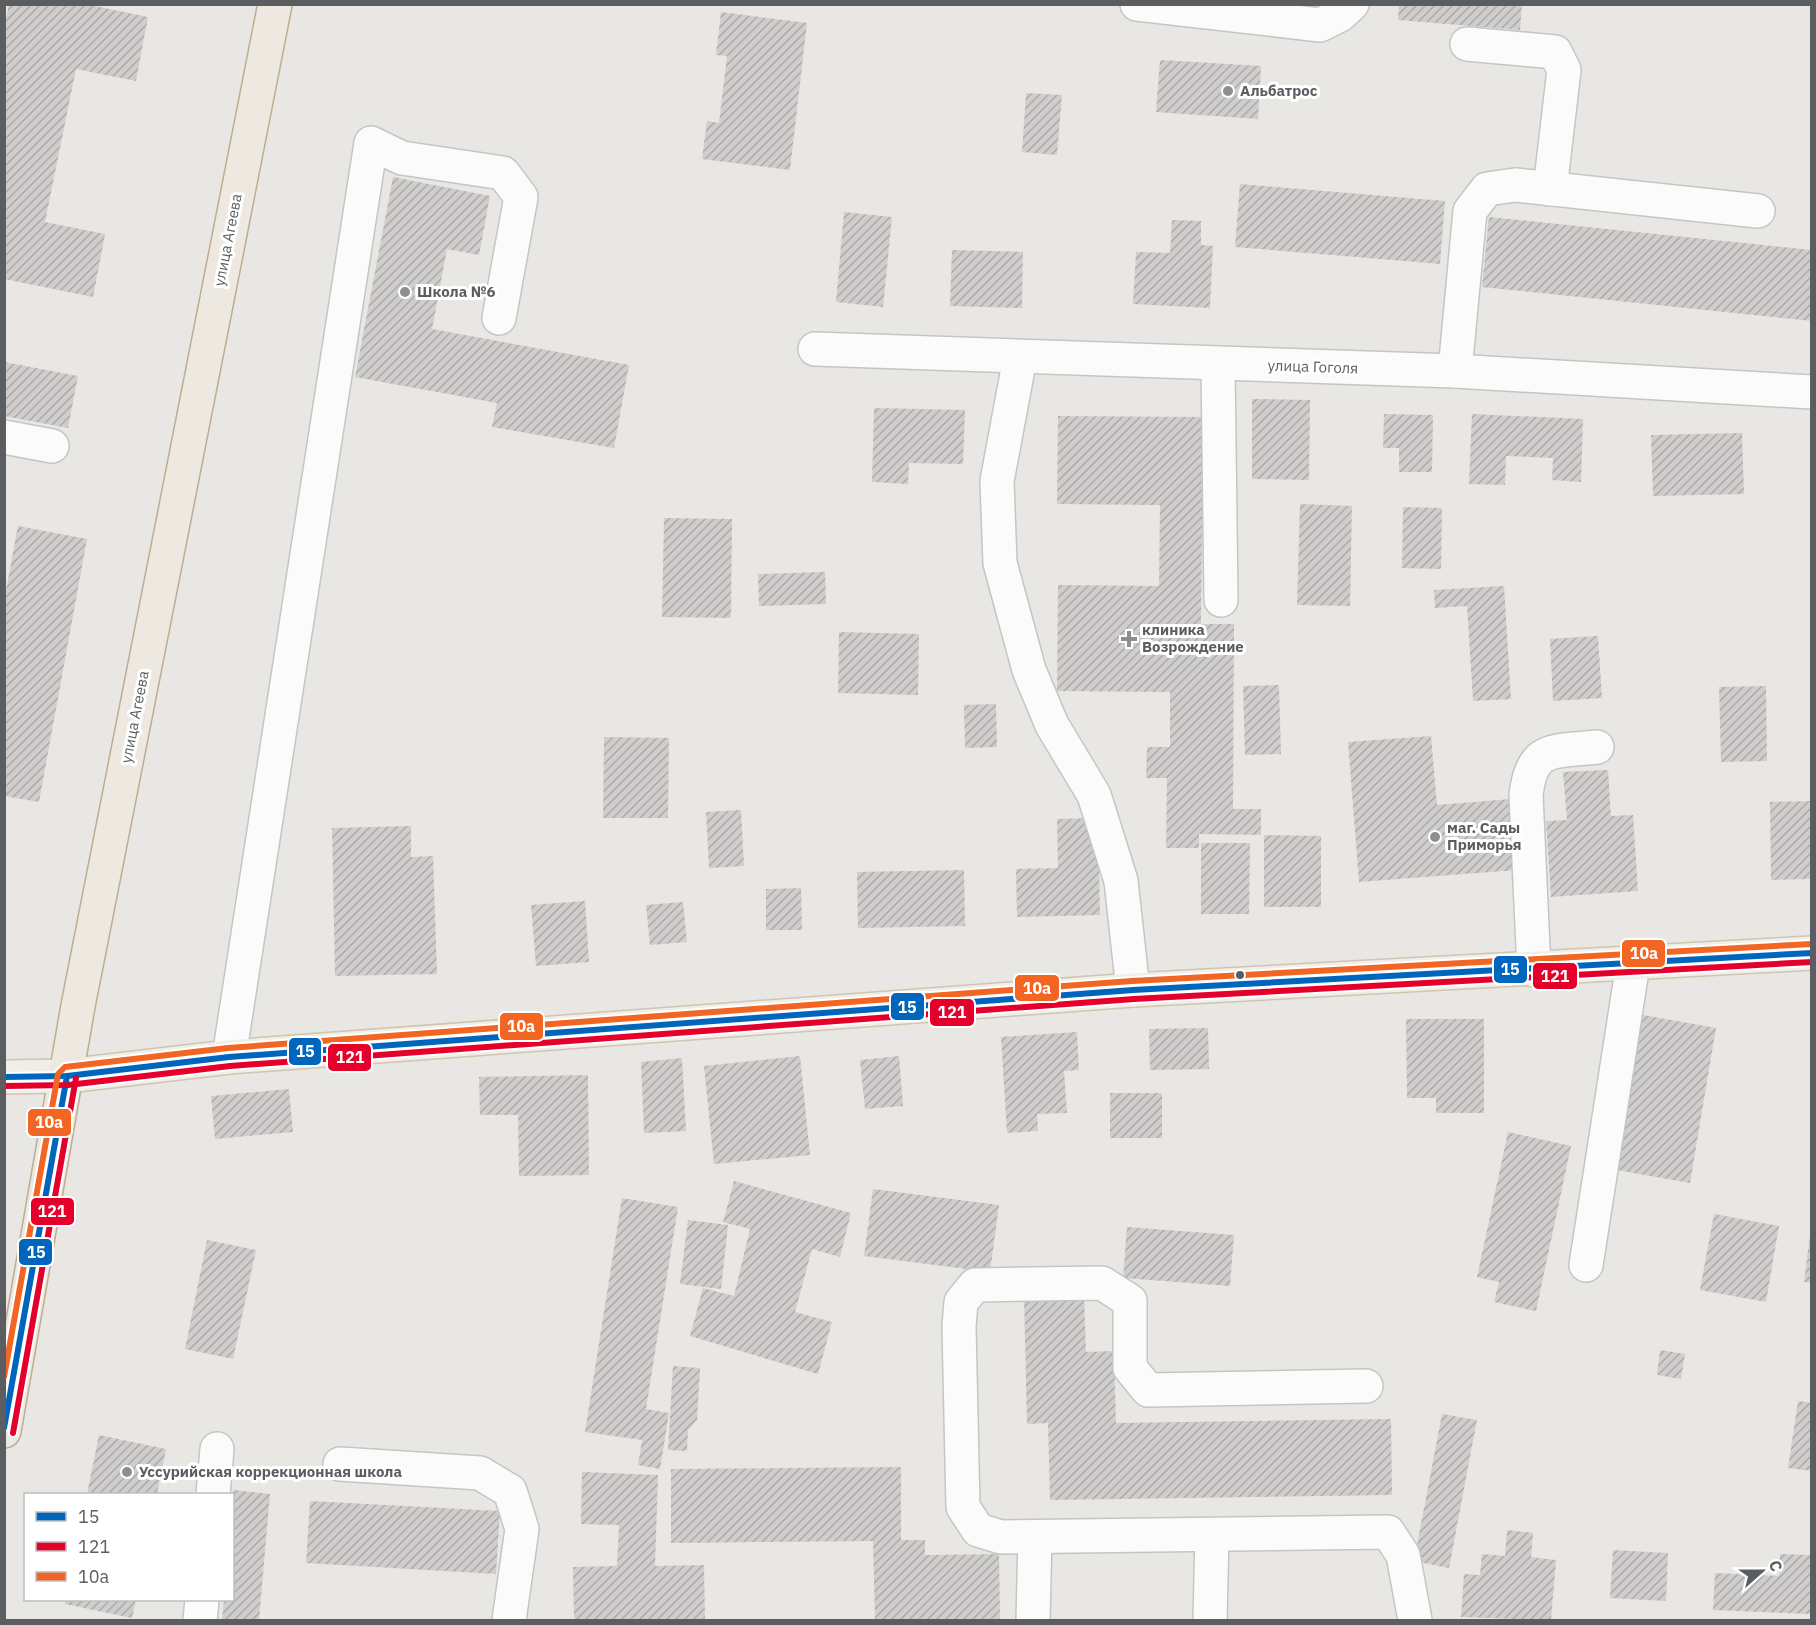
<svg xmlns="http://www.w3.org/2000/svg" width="1816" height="1625" font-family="'IBM Plex Sans',sans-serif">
  <defs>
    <pattern id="building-hatch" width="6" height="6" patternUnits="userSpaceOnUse" patternTransform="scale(1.5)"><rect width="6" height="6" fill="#d0cecd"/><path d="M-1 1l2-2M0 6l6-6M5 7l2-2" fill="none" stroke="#acaaaa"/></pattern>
  </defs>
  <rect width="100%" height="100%" fill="#e9e7e4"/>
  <g fill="url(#building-hatch)">
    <path d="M9,4H85L148,17L136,81L76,69L45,222L105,234L93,297L4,279V29Z"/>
    <path d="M1399,4H1522L1520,30L1398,20Z"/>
    <path d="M721,12L807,23L790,170L702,159L707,121L719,123L727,56L716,55Z"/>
    <path d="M1160,60L1261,66L1258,119L1156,112Z"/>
    <path d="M1026,93L1062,95L1057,155L1022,152Z"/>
    <path d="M393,177L490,196L479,255L447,249L432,329L629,365L614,448L492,427L497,403L355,377Z"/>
    <path d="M1240,184L1445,201L1440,264L1235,247Z"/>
    <path d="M844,212L892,217L883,307L836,302Z"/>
    <path d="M1489,217L1812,250V321L1482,287Z"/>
    <path d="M1172,220L1201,221V245L1213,246L1210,308L1133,304L1136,252L1170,253Z"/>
    <path d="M952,250L1023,252L1022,308L950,306Z"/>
    <path d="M4,362L78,376L68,428L4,416Z"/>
    <path d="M1252,399L1310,400L1309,480L1252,479Z"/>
    <path d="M874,408L965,410L963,464L909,463L908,484L872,482Z"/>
    <path d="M1384,414L1433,415L1432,472H1399V448H1383Z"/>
    <path d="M1472,414L1583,419L1581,482L1552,480L1553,458L1506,456L1505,485L1469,484Z"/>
    <path d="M1058,416L1203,417L1201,624H1234L1233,809H1261V835L1199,834V848H1166L1167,778H1146L1147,747H1170V692L1057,691L1058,585L1159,586L1160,505L1057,504Z"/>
    <path d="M1742,433L1744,494L1653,496L1651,435Z"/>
    <path d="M1300,504L1352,506L1350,606L1297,605Z"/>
    <path d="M1403,507L1442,508L1441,569L1402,568Z"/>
    <path d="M664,518L732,519L731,618L662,617Z"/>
    <path d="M18,526L87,539L39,802L4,796V601Z"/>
    <path d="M825,572L826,604L759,606L758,574Z"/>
    <path d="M1504,586L1511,699L1473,701L1467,606L1435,608L1434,590Z"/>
    <path d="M839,632L919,634L918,695L838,693Z"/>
    <path d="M1598,636L1602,698L1553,701L1550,639Z"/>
    <path d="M1279,685L1281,754L1245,755L1243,686Z"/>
    <path d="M1766,686L1767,761L1721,762L1719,687Z"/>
    <path d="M996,704L997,747L965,748L964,705Z"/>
    <path d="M1431,736L1437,805L1511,799L1517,870L1359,882L1348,742Z"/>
    <path d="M604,737L669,738L668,818H603Z"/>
    <path d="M1608,770L1611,816L1633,815L1638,891L1551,897L1546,821L1567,820L1563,772Z"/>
    <path d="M1812,801V879L1771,880L1770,802Z"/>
    <path d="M741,810L744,866L709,868L706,812Z"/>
    <path d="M1098,818L1100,915L1017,917L1016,869L1058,868L1057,819Z"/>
    <path d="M411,826V857L433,856L437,974L335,976L332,828Z"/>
    <path d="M1264,835L1321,836V907H1264Z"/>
    <path d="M1201,843H1250L1249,914H1201Z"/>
    <path d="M964,870L965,926L858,928L857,872Z"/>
    <path d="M801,888L802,930H766V889Z"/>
    <path d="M585,901L589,962L536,966L531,905Z"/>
    <path d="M683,902L687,942L650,945L646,905Z"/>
    <path d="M1643,1015L1716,1028L1690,1183L1617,1170Z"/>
    <path d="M1406,1019H1484V1113H1436V1098H1407Z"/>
    <path d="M1208,1028L1209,1069L1150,1070L1149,1029Z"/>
    <path d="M1077,1032L1079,1070L1064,1071L1067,1113L1037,1114L1038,1131L1007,1133L1001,1037Z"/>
    <path d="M800,1056L810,1155L714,1164L704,1066Z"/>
    <path d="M899,1056L903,1106L865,1109L860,1060Z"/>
    <path d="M682,1058L686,1131L644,1133L641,1062Z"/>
    <path d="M588,1075L589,1175L519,1176L518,1115H480L479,1077Z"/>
    <path d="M289,1089L293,1132L215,1139L211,1096Z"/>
    <rect x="1110" y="1093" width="52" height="45"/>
    <path d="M1508,1132L1571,1146L1536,1311L1494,1302L1499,1282L1477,1277Z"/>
    <path d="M734,1181L851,1213L840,1257L812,1249L795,1312L832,1322L818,1374L690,1336L703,1288L734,1296L750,1229L723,1222Z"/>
    <path d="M873,1189L999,1205L990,1272L864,1256Z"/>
    <path d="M622,1198L678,1207L646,1409L669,1413L660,1469L638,1465L642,1440L585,1432Z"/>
    <path d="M1714,1214L1779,1226L1766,1302L1700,1290Z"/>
    <path d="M688,1220L728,1225L721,1289L680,1284Z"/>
    <path d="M1127,1227L1234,1235L1230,1286L1123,1278Z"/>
    <path d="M1810,1235H1812V1283L1804,1282Z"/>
    <path d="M207,1240L256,1250L233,1359L185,1349Z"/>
    <path d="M1084,1296L1086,1352L1114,1351L1116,1423L1391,1419L1392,1495L1050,1500L1048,1423L1027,1424L1024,1297Z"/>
    <path d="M1660,1350L1685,1354L1681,1379L1657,1375Z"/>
    <path d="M673,1366L700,1368L697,1420L688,1430L687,1451L668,1450Z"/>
    <path d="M1798,1401L1812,1403V1471L1788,1468Z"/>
    <path d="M1442,1414L1477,1420L1449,1568L1414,1561Z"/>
    <path d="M99,1435L166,1449L157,1494H87Z"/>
    <path d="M901,1467V1540H925V1555L999,1554L1000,1620H875L873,1541L671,1543V1469Z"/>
    <path d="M582,1472L658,1475L655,1566L704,1565L705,1620H574L573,1567L617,1566L619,1525L581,1524Z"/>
    <path d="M233,1490L270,1494L259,1620H222L224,1600H232Z"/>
    <path d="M310,1501L500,1511L496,1574L306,1563Z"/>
    <path d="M1507,1530L1533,1533L1531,1557L1556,1560L1551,1620L1461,1617L1464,1574L1480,1575L1482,1554L1505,1556Z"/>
    <path d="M1613,1550L1668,1553L1666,1601L1610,1598Z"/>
    <path d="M1780,1554L1812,1555V1614L1713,1610L1715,1573L1779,1576Z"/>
    <path d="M66,1600H136L132,1618L65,1604Z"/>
  </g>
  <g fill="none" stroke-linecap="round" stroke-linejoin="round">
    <defs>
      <g id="minor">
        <path d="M1137,4L1320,25L1340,15L1352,4"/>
        <path d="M1467,44L1555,52L1564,70L1550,189"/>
        <path d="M815,349L1455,371L1812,392"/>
        <path d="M1020,358L997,481L1000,563L1029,670L1052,725L1094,795L1121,881L1133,990"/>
        <path d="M1218,364L1221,600"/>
        <path d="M1455,371L1470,211L1487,189L1515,185L1758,211"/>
        <path d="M4,437L52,446"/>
        <path d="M1534,970L1526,795C1532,744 1554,752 1597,747"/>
        <path d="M229,1057L371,143L402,158L503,173L521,197L499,318"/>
        <path d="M1586,1265L1633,964"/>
        <path d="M1366,1386L1148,1390L1130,1368V1301L1102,1283L975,1285L961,1302L959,1326L963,1507L978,1530L1001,1537L1388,1532L1403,1555L1415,1620"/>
        <path d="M340,1464L480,1473L510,1491L522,1529L509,1620"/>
        <path d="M213,1494L217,1449"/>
        <path d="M200,1620L202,1600"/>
        <path d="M1033,1620L1035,1537"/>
        <path d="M1210,1620L1212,1535"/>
      </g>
      <path id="major" d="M4,1077L67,1076L229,1057L1133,990L1812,953"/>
      <path id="highway" d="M4,1431L78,1006L275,4"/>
    </defs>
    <use href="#minor" stroke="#c5c5c5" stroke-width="36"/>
    <use href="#major" stroke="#d0c4b2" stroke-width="36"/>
    <use href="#highway" stroke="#beac93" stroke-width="36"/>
    <use href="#minor" stroke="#fcfbfb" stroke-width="33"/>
    <use href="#major" stroke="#f1eee7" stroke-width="33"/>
    <use href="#highway" stroke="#ede8e0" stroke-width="33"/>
    <defs>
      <g id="bus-1">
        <path d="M4,1077L67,1076L229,1057L1133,990L1812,953"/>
        <path d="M4,1428L67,1076"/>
      </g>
      <g id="bus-2">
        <path d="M4,1086L68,1085L230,1066L1134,999L1812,962"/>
        <path d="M13,1433L76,1078"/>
      </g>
      <path id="bus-3" d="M4,1377L58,1074L65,1067L228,1048L1132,981L1812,944"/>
    </defs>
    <use href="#bus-1" stroke="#fff" stroke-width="10"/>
    <use href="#bus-2" stroke="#fff" stroke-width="10"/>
    <use href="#bus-3" stroke="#fff" stroke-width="10"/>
    <use href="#bus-1" stroke="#0065bd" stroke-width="6"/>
    <use href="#bus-2" stroke="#e4002b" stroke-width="6"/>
    <use href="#bus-3" stroke="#f26522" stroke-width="6"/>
  </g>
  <g fill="#8c8e8f" stroke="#fff" stroke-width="2">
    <circle cx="1228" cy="91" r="6"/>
    <circle cx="405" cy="292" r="6"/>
    <path d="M1126 630h6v6h6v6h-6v6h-6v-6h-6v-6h6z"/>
    <circle cx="1435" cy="837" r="6"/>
    <circle cx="127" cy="1472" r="6"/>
  </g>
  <circle fill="#5a5e61" stroke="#fff" stroke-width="2" cx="1240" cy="975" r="5"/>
  <g text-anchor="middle" stroke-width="6" stroke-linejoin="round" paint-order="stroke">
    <g font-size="15" font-weight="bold" fill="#5a5e61" stroke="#fff" text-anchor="start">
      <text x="1240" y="96">Альбатрос</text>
      <text x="417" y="297">Школа №6</text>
      <text x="1142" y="635">клиника<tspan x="1142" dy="17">Возрождение</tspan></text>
      <text x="1447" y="833">маг. Сады<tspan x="1447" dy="17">Приморья</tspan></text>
      <text x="139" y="1477">Уссурийская коррекционная школа</text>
    </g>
    <g font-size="15" fill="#5a5e61" stroke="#fff">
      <text transform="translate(228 240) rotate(-79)" y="5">улица Агеева</text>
      <text transform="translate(1313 367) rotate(2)" y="5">улица Гоголя</text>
      <text transform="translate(135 717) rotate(-79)" y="5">улица Агеева</text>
    </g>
  </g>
  <g stroke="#fff" stroke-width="2">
    <rect x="1621" y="939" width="45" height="29" rx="6" fill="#f26522"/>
    <rect x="1493" y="955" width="35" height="29" rx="6" fill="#0065bd"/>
    <rect x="1532" y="962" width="46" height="28" rx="6" fill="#e4002b"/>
    <rect x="1014" y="974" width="46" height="28" rx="6" fill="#f26522"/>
    <rect x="890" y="992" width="35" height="29" rx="6" fill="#0065bd"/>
    <rect x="929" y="998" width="46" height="29" rx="6" fill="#e4002b"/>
    <rect x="499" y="1012" width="45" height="29" rx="6" fill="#f26522"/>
    <rect x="288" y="1037" width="34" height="29" rx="6" fill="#0065bd"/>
    <rect x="327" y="1043" width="45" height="29" rx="6" fill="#e4002b"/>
    <rect x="27" y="1108" width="45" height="29" rx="6" fill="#f26522"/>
    <rect x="30" y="1197" width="45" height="29" rx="6" fill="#e4002b"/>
    <rect x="18" y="1238" width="35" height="28" rx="6" fill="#0065bd"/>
  </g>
  <g font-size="16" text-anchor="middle" font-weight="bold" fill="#fff">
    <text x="1644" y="959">10а</text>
    <text x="1510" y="975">15</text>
    <text x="1555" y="982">121</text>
    <text x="1037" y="994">10а</text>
    <text x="907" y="1013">15</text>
    <text x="952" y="1018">121</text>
    <text x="521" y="1032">10а</text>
    <text x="305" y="1057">15</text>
    <text x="350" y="1063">121</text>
    <text x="49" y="1128">10а</text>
    <text x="52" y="1217">121</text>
    <text x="36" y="1258">15</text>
  </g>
  <rect width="1816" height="1625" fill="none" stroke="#5a5e61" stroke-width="12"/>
  <rect x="24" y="1493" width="210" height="108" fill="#ffffff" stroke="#bdbfc0" stroke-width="1.5"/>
  <rect x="36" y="1512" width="30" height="9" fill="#0065bd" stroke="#bdbfc0" stroke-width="1.5"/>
  <text x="78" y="1523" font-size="18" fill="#5a5e61">15</text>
  <rect x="36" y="1542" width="30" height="9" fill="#e4002b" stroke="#bdbfc0" stroke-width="1.5"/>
  <text x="78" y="1553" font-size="18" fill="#5a5e61">121</text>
  <rect x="36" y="1572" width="30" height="9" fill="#f26522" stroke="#bdbfc0" stroke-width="1.5"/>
  <text x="78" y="1583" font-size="18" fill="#5a5e61">10а</text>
  <g transform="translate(1762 1571) rotate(69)" stroke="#ffffff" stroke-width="4.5" paint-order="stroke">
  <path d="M0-4.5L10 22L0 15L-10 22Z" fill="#5a5e61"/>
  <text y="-9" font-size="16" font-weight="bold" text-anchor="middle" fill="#5a5e61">С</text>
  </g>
</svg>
